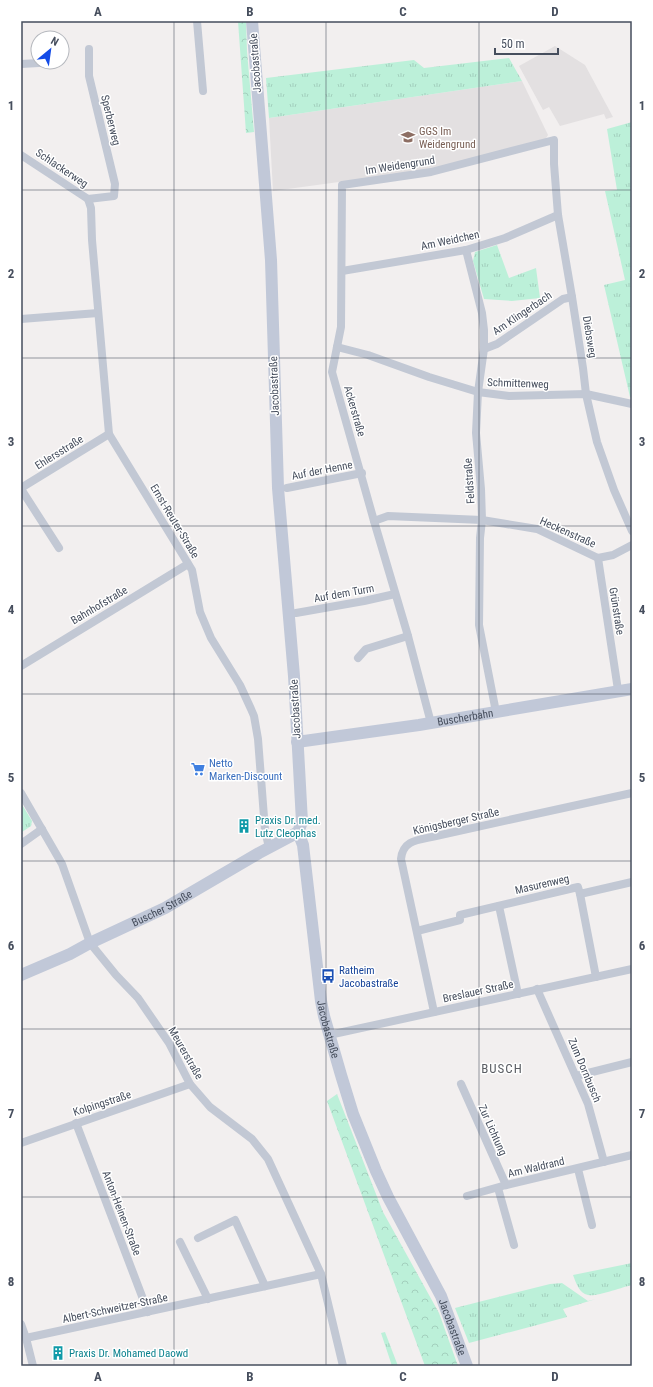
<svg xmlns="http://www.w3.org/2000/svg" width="653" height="1387" font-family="'Roboto Condensed',sans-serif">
  <defs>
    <pattern id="grass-tufts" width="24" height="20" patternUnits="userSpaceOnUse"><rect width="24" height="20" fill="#bcf0d9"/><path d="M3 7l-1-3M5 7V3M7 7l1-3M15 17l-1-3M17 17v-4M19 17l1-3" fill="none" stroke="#a3cfbd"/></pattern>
    <pattern id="forest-crowns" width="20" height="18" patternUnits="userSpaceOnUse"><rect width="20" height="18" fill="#bcf0d9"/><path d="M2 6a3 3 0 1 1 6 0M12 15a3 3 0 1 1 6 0" fill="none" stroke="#a3cfbd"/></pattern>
  </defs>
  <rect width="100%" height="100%" fill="#f2efef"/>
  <g fill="#e3e0e1">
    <path d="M555,46L585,65L613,117L606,119L604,114L560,126L549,107L543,110L519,66Z"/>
    <path d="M522,81L548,135L545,140L434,169L273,191L269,118Z"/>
  </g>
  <g fill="url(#grass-tufts)">
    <path d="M509,58L522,81L269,118L266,78L414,60L424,68Z"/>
    <path d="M632,122V271L630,272L632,284V398L630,397L604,285L625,280L605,191L617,190L607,129Z"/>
    <path d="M497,245L509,278L536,268L540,298L512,301L484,299L473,261L475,252Z"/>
    <path d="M21,803L32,821L31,826L22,832L23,834L21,835Z"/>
    <path d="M632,1263V1285C623,1287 596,1297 588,1295C579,1293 576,1283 573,1275Z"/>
    <path d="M562,1283L588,1301L596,1299L563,1309L567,1317L469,1343L455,1308L550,1284Z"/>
    <path d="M385,1332L398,1366H392L381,1333Z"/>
  </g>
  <g fill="url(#forest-crowns)">
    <path d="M238,21H246L247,51L254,132L246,133Z"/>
    <path d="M337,1094L383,1212L439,1313L458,1366H425L327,1101Z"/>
  </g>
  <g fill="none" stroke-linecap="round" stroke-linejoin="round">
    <g stroke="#c2c8d4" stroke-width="8">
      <path d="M197,21L203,91"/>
      <path d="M21,64L39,63"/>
      <path d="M21,155L88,199L114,196L115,184L89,76V49"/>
      <path d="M88,199L91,208L92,240L109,434L192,570L200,612L211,638L240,685L251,709L254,716L258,739L265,830L269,848"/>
      <path d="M466,250L482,313L484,330V349L478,392L476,433L481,489L482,520L480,538L479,625L496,712"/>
      <path d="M342,271L466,250L505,238L558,215"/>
      <path d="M21,319L98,313"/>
      <path d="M337,347L368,355L429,377L478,392L509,396L586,394L632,404"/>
      <path d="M484,349L497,344L563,299L572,297"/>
      <path d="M21,488L109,434"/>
      <path d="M287,488L362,473"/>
      <path d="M21,489L59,548"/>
      <path d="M374,521L388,516L482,520L537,529L598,558L613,555L632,545"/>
      <path d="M598,558L618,690"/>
      <path d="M296,613L364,601L395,594"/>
      <path d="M358,658L366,649L408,636"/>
      <path d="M21,666L188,564"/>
      <path d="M431,723L408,636L374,521L332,372L341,327L342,185L431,172L554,140V164L558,215L572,297L583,368L586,394L597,442L614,490L632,531"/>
      <path d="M21,793L62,864L90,943L116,975L138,998L169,1043L190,1084L210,1107L252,1139L268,1159L321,1274L343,1366"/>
      <path d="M21,844L42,829"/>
      <path d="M580,894L596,977"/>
      <path d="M499,906L518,994"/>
      <path d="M417,931L460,920V915L578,887L580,894L632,882"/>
      <path d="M537,989L588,1104L604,1162"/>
      <path d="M434,1012L401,859C403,839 420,840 436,836L632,793"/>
      <path d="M329,1035L632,969"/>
      <path d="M576,1076L632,1062"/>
      <path d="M461,1084L506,1185"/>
      <path d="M76,1123L148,1312"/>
      <path d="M21,1143L190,1084"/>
      <path d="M578,1169L592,1225"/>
      <path d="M498,1188L514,1245"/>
      <path d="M467,1196L506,1185L632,1155"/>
      <path d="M198,1238L235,1220L265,1286"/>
      <path d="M180,1242L208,1299"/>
      <path d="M21,1324L26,1338L33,1366"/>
      <path d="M26,1338L321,1274"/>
    </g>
    <g stroke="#c1c8d8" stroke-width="12">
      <path id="s1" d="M297,742L419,725L632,689"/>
      <path id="s2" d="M298,832L303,845L321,1001L324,1016L341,1075L353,1114L376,1171L388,1197L441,1296L467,1366"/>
      <path id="s3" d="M21,975L70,954L90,943L165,908L259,853L293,835L298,832L302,822L294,676L278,488L271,260L252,21"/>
    </g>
  </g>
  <path fill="none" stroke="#464e5d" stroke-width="1" stroke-opacity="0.55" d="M174,21V1366M326,21V1366M479,21V1366M21,190H632M21,358H632M21,526H632M21,694H632M21,861H632M21,1029H632M21,1197H632"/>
  <defs>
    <symbol id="school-bare" viewBox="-9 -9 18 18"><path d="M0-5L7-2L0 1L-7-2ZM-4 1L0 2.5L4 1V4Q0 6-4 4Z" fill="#8d6e63" stroke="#fff" stroke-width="2.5" paint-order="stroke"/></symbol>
    <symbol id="supermarket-bare" viewBox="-9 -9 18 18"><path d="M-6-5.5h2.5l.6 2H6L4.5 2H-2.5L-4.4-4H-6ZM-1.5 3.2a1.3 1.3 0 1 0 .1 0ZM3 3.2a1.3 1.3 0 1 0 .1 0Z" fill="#3f7fe0" stroke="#fff" stroke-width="2.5" paint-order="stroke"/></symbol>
    <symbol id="building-bare" viewBox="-9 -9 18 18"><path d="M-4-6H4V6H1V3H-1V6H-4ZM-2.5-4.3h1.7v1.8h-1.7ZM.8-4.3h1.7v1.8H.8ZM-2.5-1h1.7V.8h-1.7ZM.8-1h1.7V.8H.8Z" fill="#0f9aa8" stroke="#fff" stroke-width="2.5" paint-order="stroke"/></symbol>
    <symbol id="bus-bare" viewBox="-9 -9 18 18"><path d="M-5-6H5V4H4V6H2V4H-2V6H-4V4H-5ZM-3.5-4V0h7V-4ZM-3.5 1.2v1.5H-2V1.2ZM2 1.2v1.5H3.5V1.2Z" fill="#1a4fb4" stroke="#fff" stroke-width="2.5" paint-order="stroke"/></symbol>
  </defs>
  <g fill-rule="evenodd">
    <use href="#school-bare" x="398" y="127" width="20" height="20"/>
    <use href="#supermarket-bare" x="188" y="759" width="20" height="20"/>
    <use href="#building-bare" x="234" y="816" width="20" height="20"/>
    <use href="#bus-bare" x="318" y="966" width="20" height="20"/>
    <use href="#building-bare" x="48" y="1343" width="20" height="20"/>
  </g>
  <g text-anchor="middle" stroke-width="3" stroke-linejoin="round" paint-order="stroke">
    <g font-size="11" fill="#464e5d" stroke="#fff">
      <text transform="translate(255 63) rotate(-94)" y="4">Jacobastraße</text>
      <text transform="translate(111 120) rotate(76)" y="4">Sperberweg</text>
      <text transform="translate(400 165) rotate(-9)" y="4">Im Weidengrund</text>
      <text transform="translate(62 168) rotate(34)" y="4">Schlackerweg</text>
      <text transform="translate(450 240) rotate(-12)" y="4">Am Weidchen</text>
      <text transform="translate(522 313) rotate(-34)" y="4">Am Klingerbach</text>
      <text transform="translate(590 337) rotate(81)" y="4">Diebsweg</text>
      <text transform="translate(518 383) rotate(2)" y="4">Schmittenweg</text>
      <text transform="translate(274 386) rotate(-92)" y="4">Jacobastraße</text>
      <text transform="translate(355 411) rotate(74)" y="4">Ackerstraße</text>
      <text transform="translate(59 452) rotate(-32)" y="4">Ehlersstraße</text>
      <text transform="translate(322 470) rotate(-11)" y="4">Auf der Henne</text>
      <text transform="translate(469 481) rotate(-94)" y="4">Feldstraße</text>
      <text transform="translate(175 521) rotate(59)" y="4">Ernst-Reuter-Straße</text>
      <text transform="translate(568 532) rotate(24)" y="4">Heckenstraße</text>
      <text transform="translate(344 593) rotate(-10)" y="4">Auf dem Turm</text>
      <text transform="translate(99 605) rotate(-31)" y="4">Bahnhofstraße</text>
      <text transform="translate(617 611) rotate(81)" y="4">Grünstraße</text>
      <text transform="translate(295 709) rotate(-93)" y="4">Jacobastraße</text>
      <text dy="4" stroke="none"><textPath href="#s1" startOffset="170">Buscherbahn</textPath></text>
      <text transform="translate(456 821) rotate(-13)" y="4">Königsberger Straße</text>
      <text transform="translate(542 884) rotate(-13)" y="4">Masurenweg</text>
      <text dy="4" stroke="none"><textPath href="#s3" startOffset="156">Buscher Straße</textPath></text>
      <text transform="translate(478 991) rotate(-12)" y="4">Breslauer Straße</text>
      <text dy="4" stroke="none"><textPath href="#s2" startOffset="200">Jacobastraße</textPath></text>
      <text transform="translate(186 1053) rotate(60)" y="4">Meurerstraße</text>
      <text transform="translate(585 1070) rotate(67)" y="4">Zum Dornbusch</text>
      <text transform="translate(102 1103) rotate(-18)" y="4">Kolpingstraße</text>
      <text transform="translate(493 1130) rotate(66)" y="4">Zur Lichtung</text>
      <text transform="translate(536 1167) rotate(-13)" y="4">Am Waldrand</text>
      <text transform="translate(122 1213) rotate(69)" y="4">Anton-Heinen-Straße</text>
      <text transform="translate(115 1308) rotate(-12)" y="4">Albert-Schweitzer-Straße</text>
      <text dy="4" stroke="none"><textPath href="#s2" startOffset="524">Jacobastraße</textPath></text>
    </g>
    <g font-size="11" fill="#785e54" stroke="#fff" text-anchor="start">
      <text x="419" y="135">GGS Im<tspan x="419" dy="13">Weidengrund</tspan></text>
    </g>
    <g font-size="11" fill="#366cbe" stroke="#fff" text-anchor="start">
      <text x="209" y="767">Netto<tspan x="209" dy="13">Marken-Discount</tspan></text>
    </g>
    <g font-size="11" fill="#0d838f" stroke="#fff" text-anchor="start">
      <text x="255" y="824">Praxis Dr. med.<tspan x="255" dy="13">Lutz Cleophas</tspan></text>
      <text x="69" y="1357">Praxis Dr. Mohamed Daowd</text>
    </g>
    <g font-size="11" fill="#164399" stroke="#fff" text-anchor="start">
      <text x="339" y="974">Ratheim<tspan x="339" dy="13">Jacobastraße</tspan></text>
    </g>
    <g font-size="13" letter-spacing="1" fill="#5b5e64" stroke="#fff">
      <text x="502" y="1073">BUSCH</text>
    </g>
  </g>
  <rect width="653" height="1387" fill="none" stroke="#ffffff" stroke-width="44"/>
  <g transform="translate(50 50) rotate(29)"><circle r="19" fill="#ffffff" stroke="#b5b8be"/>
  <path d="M0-3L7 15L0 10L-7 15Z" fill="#134be7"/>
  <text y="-6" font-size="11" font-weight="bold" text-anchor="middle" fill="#464e5d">N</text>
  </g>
  <path d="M495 48v6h63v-6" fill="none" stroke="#464e5d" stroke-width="2"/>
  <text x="501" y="48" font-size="12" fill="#464e5d" stroke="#ffffff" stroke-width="3" paint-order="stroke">50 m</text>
  <rect x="22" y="22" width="609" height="1343" fill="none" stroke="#464e5d" stroke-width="1.5"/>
  <g font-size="13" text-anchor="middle" font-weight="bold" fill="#464e5d">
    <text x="98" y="16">A</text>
    <text x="250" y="16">B</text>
    <text x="403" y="16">C</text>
    <text x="555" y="16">D</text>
    <text x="11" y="110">1</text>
    <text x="642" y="110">1</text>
    <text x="11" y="278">2</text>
    <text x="642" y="278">2</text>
    <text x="11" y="446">3</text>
    <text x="642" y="446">3</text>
    <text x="11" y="614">4</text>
    <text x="642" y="614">4</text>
    <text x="11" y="782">5</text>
    <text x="642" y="782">5</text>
    <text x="11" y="950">6</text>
    <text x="642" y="950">6</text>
    <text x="11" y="1118">7</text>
    <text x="642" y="1118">7</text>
    <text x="11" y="1286">8</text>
    <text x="642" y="1286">8</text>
    <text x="98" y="1381">A</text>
    <text x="250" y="1381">B</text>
    <text x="403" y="1381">C</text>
    <text x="555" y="1381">D</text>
  </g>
</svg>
